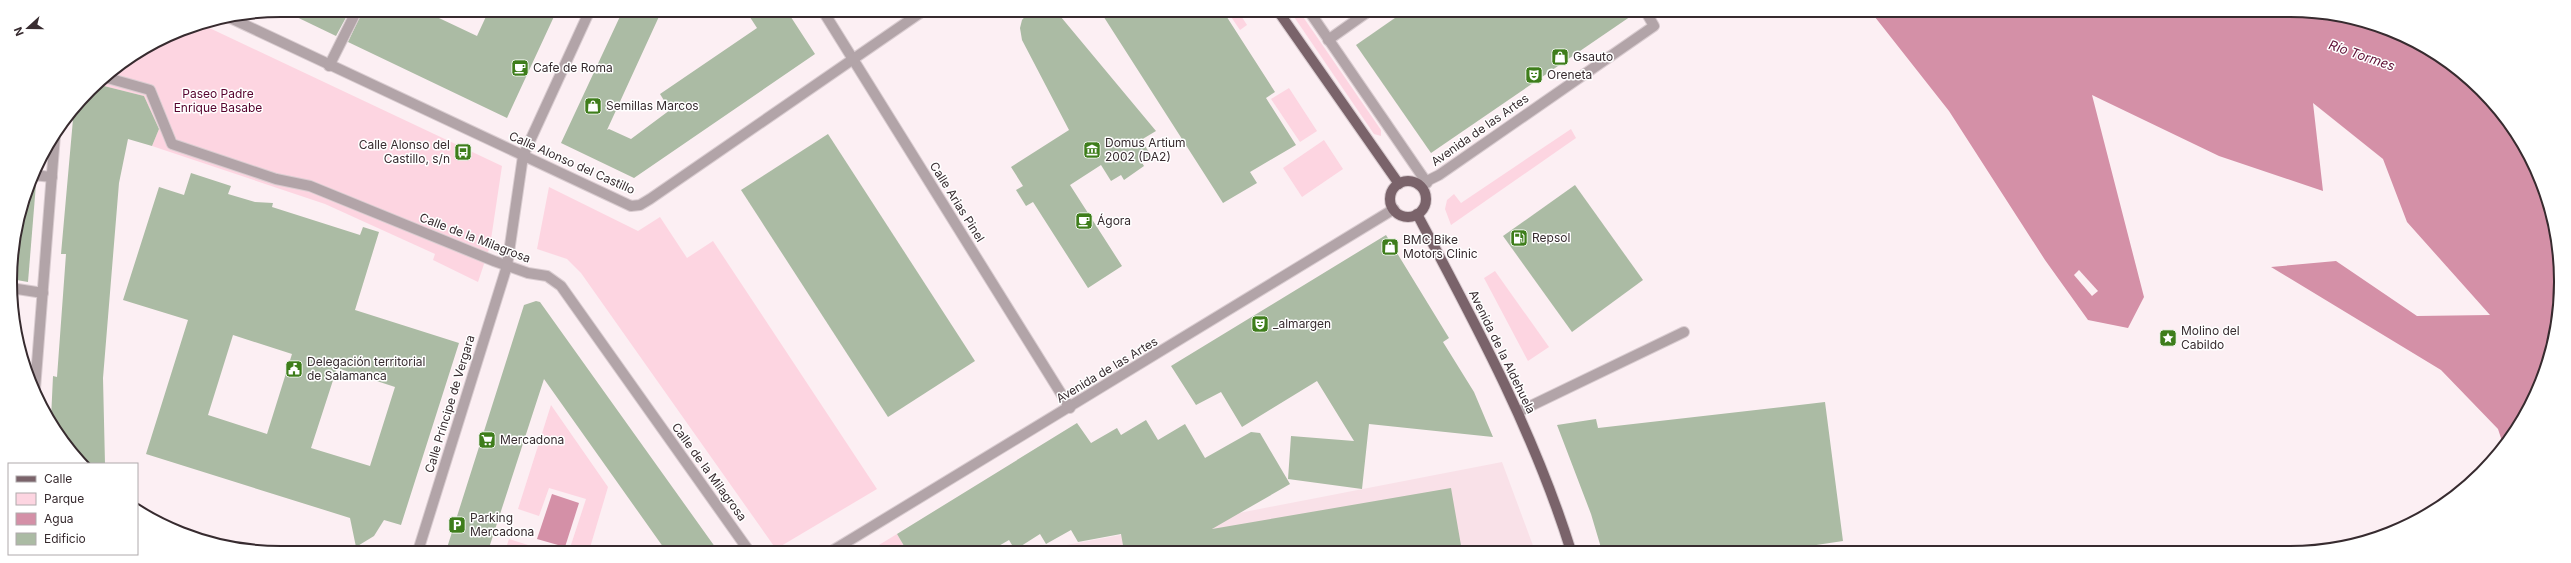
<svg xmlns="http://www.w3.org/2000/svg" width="2571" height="563" font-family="Inter,sans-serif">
  <rect width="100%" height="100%" fill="#fceff3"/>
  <path fill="#f9e1e8" d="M1502,462L1535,551H1034L1239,513Z"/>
  <g fill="#fdd5e1">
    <path d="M1227,11H1238L1247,25L1240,30Z"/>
    <path d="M1290,11H1299L1381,130V136L1374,134Z"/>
    <path d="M201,24L502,166L490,246L478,282L433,260L435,254L325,204L152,146L159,129L144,96L96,84L102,78L178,31Z"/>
    <path d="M1289,88L1317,131L1300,142L1271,99Z"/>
    <path d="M1571,129L1576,138L1451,225L1445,209L1447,200L1454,194L1461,203Z"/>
    <path d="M1324,140L1343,169L1302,197L1283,168Z"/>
    <path d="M549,187L638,231L660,217L687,258L713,241L877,489L776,549L581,273L567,259L537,249Z"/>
    <path d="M1495,271L1549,347L1528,361L1484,278Z"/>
    <path d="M551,405L608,487L589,551H569L586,499L549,488L539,516L518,509Z"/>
    <path d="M897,534L907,551H869Z"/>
    <path d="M509,539L547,551H505Z"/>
  </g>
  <g fill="#d490a7">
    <path d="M1871,12H2325L2377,24L2425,46L2469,78L2505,116L2533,162L2552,211L2560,264L2559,317L2533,402L2503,444L2498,429L2441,370L2271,267L2336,261L2417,316L2490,315L2407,222L2383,159L2313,103L2323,191L2219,156L2092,95L2144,297L2128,328L2088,320L2045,260L1949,111Z"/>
    <path d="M552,494L579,503L565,547L537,539Z"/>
  </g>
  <path fill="#fceff3" d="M2079,270L2098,291L2092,296L2074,275Z"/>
  <g fill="#abbba4" fill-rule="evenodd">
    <path d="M282,10H350L336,36Z"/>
    <path d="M363,10H422L477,36L489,10H557L507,118L348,42Z"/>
    <path d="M623,10H662L607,130L609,129L631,139L670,110L660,94L757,28L746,11H787L815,54L634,178L561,143Z"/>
    <path d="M1030,11H1056L1156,131L1141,140L1151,155L1141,161L1144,166L1124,180L1121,175L1111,181L1101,165L1070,185L1122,266L1088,288L1033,202L1026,206L1016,190L1023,186L1011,167L1069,130L1022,40L1020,28L1022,20Z"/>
    <path d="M1100,11H1223L1275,92L1266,98L1296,145L1250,172L1257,183L1223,203Z"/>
    <path d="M1405,11H1571L1637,12L1431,153L1356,45Z"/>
    <path d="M96,84L144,96L159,129L152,146L128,139L119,183L103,378L105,464H82L66,447L51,419L53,376L57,377L66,254H61L74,108Z"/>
    <path d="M828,134L975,361L888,417L741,190Z"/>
    <path d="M191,173L231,186L228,194L255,202L273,203L272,207L360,235L363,227L379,232L355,310L459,343L401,525L384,520L374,536L356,547L350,518L146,454L188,320L123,300L159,187L184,195ZM233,335L292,354L267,434L208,415ZM337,368L395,387L370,466L311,448Z"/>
    <path d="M30,183L36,184L28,282L11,279V264L19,211Z"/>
    <path d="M1575,185L1643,280L1572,332L1503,236Z"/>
    <path d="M1386,235L1449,338L1443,342L1474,392L1493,437L1369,424L1362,489L1288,479L1291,436L1354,441L1317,381L1242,427L1221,392L1196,405L1171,366Z"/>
    <path d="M536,301L540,302L718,551H666L544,379L488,551H446L524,305Z"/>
    <path d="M1825,402L1843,541L1803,547L1756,551H1602L1591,514L1557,425L1596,419L1598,428Z"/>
    <path d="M1146,420L1158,440L1185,424L1205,458L1251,432L1260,433L1290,484L1212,529L1451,488L1462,551H1124L1121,534L1078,542L1071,530L1046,544L1040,534L1015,550L1009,540L990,551H907L897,534L1077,423L1091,443L1117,428L1121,435Z"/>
  </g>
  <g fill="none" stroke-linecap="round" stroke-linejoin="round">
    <defs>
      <g id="minor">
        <path d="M823,11L1070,408"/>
        <path d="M1309,11L1427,183"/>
        <path d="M226,16L631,206L640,205L650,199L923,11"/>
        <path d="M1328,40L1369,11"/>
        <path d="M329,66L357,10"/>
        <path d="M104,77L150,90L172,144L276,179L310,186L494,261L528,273L547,276L561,286L749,551"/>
        <path d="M33,175L52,177"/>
        <path d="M1419,185L1439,175L1654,26L1646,12"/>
        <path d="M11,288L43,293"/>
        <path d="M25,370L36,371"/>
        <path d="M35,389L55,135"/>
        <path d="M1518,412L1684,332"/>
        <path d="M418,551L507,266L523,156L590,10"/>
        <path d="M832,551L1394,209"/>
      </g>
      <g id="major">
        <path d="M1278,11L1399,184"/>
        <circle cx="1408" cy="199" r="18"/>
        <path d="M1417,214C1475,323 1534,432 1571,551"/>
      </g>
    </defs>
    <use href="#minor" stroke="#d9ccd0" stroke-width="12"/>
    <use href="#major" stroke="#d9ccd0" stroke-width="12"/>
    <use href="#minor" stroke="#b2a4a8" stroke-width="10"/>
    <use href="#major" stroke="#7a636a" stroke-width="10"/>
  </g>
  <defs>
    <symbol id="shop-square" viewBox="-11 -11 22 22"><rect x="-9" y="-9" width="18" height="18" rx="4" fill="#3e7d1b" stroke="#fff"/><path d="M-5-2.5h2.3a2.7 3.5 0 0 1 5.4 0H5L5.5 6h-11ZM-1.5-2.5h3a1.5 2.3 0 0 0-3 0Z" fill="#fff"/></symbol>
    <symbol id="cafe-square" viewBox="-11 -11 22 22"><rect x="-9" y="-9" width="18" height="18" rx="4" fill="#3e7d1b" stroke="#fff"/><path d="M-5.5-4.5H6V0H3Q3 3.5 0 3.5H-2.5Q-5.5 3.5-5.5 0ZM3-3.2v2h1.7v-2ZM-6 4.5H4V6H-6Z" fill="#fff"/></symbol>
    <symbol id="theatre-square" viewBox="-11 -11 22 22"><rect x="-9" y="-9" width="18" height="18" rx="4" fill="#3e7d1b" stroke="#fff"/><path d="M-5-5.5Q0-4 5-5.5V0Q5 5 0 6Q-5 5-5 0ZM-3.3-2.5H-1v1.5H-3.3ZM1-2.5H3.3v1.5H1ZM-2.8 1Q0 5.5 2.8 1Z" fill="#fff"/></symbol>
    <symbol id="museum-square" viewBox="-11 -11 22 22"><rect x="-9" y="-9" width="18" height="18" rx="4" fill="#3e7d1b" stroke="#fff"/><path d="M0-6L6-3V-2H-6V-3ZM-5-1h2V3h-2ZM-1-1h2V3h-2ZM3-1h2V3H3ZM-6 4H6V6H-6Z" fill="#fff"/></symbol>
    <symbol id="bus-square" viewBox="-11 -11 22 22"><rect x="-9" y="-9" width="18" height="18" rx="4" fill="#3e7d1b" stroke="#fff"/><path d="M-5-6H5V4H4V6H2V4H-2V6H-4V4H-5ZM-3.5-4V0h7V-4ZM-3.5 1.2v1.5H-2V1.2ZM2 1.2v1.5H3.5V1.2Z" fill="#fff"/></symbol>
    <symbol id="fuel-square" viewBox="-11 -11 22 22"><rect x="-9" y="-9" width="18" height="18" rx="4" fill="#3e7d1b" stroke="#fff"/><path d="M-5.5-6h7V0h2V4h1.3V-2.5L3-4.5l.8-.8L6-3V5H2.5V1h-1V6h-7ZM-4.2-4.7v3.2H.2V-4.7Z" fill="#fff"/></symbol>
    <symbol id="sight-square" viewBox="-11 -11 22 22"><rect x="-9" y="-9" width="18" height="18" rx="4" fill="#3e7d1b" stroke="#fff"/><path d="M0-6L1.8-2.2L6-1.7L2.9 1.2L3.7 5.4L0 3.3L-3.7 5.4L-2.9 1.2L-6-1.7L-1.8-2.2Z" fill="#fff"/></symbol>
    <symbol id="civic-square" viewBox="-11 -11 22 22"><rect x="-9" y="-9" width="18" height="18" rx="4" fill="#3e7d1b" stroke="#fff"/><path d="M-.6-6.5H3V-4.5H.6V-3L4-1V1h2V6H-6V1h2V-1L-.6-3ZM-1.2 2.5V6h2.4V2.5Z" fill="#fff"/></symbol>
    <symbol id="supermarket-square" viewBox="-11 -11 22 22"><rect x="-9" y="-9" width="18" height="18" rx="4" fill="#3e7d1b" stroke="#fff"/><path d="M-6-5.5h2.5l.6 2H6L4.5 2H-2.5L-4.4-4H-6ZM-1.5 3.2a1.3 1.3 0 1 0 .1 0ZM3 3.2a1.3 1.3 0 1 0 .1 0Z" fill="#fff"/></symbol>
    <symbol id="parking-square" viewBox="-11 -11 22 22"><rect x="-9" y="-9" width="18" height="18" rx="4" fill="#3e7d1b" stroke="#fff"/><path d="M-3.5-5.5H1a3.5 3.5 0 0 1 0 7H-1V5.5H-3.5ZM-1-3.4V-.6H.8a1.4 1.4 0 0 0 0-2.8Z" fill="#fff"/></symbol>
  </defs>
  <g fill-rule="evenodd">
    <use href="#shop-square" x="1550" y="47" width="20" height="20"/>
    <use href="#cafe-square" x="510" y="58" width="20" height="20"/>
    <use href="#theatre-square" x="1524" y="65" width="20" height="20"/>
    <use href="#shop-square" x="583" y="96" width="20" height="20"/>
    <use href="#museum-square" x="1082" y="140" width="20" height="20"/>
    <use href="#bus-square" x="453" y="142" width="20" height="20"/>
    <use href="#cafe-square" x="1074" y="211" width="20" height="20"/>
    <use href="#fuel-square" x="1509" y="228" width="20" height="20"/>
    <use href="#shop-square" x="1380" y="237" width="20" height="20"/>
    <use href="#theatre-square" x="1250" y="314" width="20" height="20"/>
    <use href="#sight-square" x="2158" y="328" width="20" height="20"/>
    <use href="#civic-square" x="284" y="359" width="20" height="20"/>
    <use href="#supermarket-square" x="477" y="430" width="20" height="20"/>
    <use href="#parking-square" x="447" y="515" width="20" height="20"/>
  </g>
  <g text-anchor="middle" stroke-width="3" stroke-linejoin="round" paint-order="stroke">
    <g font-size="12" fill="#372b2f" stroke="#fff" text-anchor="start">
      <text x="1573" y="61">Gsauto</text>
      <text x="533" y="72">Cafe de Roma</text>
      <text x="1547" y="79">Oreneta</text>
      <text x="606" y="110">Semillas Marcos</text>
      <text x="1105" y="147">Domus Artium<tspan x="1105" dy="14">2002 (DA2)</tspan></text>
      <text x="450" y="149" text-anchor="end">Calle Alonso del<tspan x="450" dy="14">Castillo, s/n</tspan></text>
      <text x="1097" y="225">Ágora</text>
      <text x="1532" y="242">Repsol</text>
      <text x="1403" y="244">BMC Bike<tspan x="1403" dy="14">Motors Clinic</tspan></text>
      <text x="1273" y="328">_almargen</text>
      <text x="2181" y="335">Molino del<tspan x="2181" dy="14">Cabildo</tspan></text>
      <text x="307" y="366">Delegación territorial<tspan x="307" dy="14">de Salamanca</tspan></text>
      <text x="500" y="444">Mercadona</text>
      <text x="470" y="522">Parking<tspan x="470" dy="14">Mercadona</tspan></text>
    </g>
    <g font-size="12" fill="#56042e" stroke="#fff">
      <text x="218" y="98">Paseo Padre<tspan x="218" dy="14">Enrique Basabe</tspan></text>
    </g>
    <g font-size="12" fill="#372b2f" stroke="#fff">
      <text transform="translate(1480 130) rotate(-35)" y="4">Avenida de las Artes</text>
      <text transform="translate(572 163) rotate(24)" y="4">Calle Alonso del Castillo</text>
      <text transform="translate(957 202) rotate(58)" y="4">Calle Arias Pinel</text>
      <text transform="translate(475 238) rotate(21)" y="4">Calle de la Milagrosa</text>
      <text transform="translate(1502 352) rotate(64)" y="4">Avenida de la Aldehuela</text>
      <text transform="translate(1107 370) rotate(-31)" y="4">Avenida de las Artes</text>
      <text transform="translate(450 404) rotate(-73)" y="4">Calle Príncipe de Vergara</text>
      <text transform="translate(709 472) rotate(54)" y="4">Calle de la Milagrosa</text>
    </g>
    <g font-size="13" font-style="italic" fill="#5c0c32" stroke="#fff">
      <text transform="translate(2362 55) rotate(19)" y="5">Río Tormes</text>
    </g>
  </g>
  <path d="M0 0H2571V563H0ZM281 17H2290A264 264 0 0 1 2554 281V282A264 264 0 0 1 2290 546H281A264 264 0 0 1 17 282V281A264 264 0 0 1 281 17Z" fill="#fff" fill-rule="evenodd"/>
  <path fill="none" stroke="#372b2f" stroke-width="2" d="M281 17H2290A264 264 0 0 1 2554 281V282A264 264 0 0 1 2290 546H281A264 264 0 0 1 17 282V281A264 264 0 0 1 281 17Z"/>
  <rect x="8" y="463" width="130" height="92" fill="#ffffff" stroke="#afaaac"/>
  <rect x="16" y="476" width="20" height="6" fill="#7a636a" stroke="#afaaac"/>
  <text x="44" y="483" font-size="12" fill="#372b2f">Calle</text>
  <rect x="16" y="493" width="20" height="12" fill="#fdd5e1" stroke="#afaaac"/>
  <text x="44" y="503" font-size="12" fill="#372b2f">Parque</text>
  <rect x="16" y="513" width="20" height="12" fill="#d490a7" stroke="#afaaac"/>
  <text x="44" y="523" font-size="12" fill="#372b2f">Agua</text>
  <rect x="16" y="533" width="20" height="12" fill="#abbba4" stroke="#afaaac"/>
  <text x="44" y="543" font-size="12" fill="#372b2f">Edificio</text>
  <g transform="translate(28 28) rotate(249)" stroke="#ffffff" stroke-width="3" paint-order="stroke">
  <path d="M0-3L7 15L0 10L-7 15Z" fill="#372b2f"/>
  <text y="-6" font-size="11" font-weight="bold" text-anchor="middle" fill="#372b2f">N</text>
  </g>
</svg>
